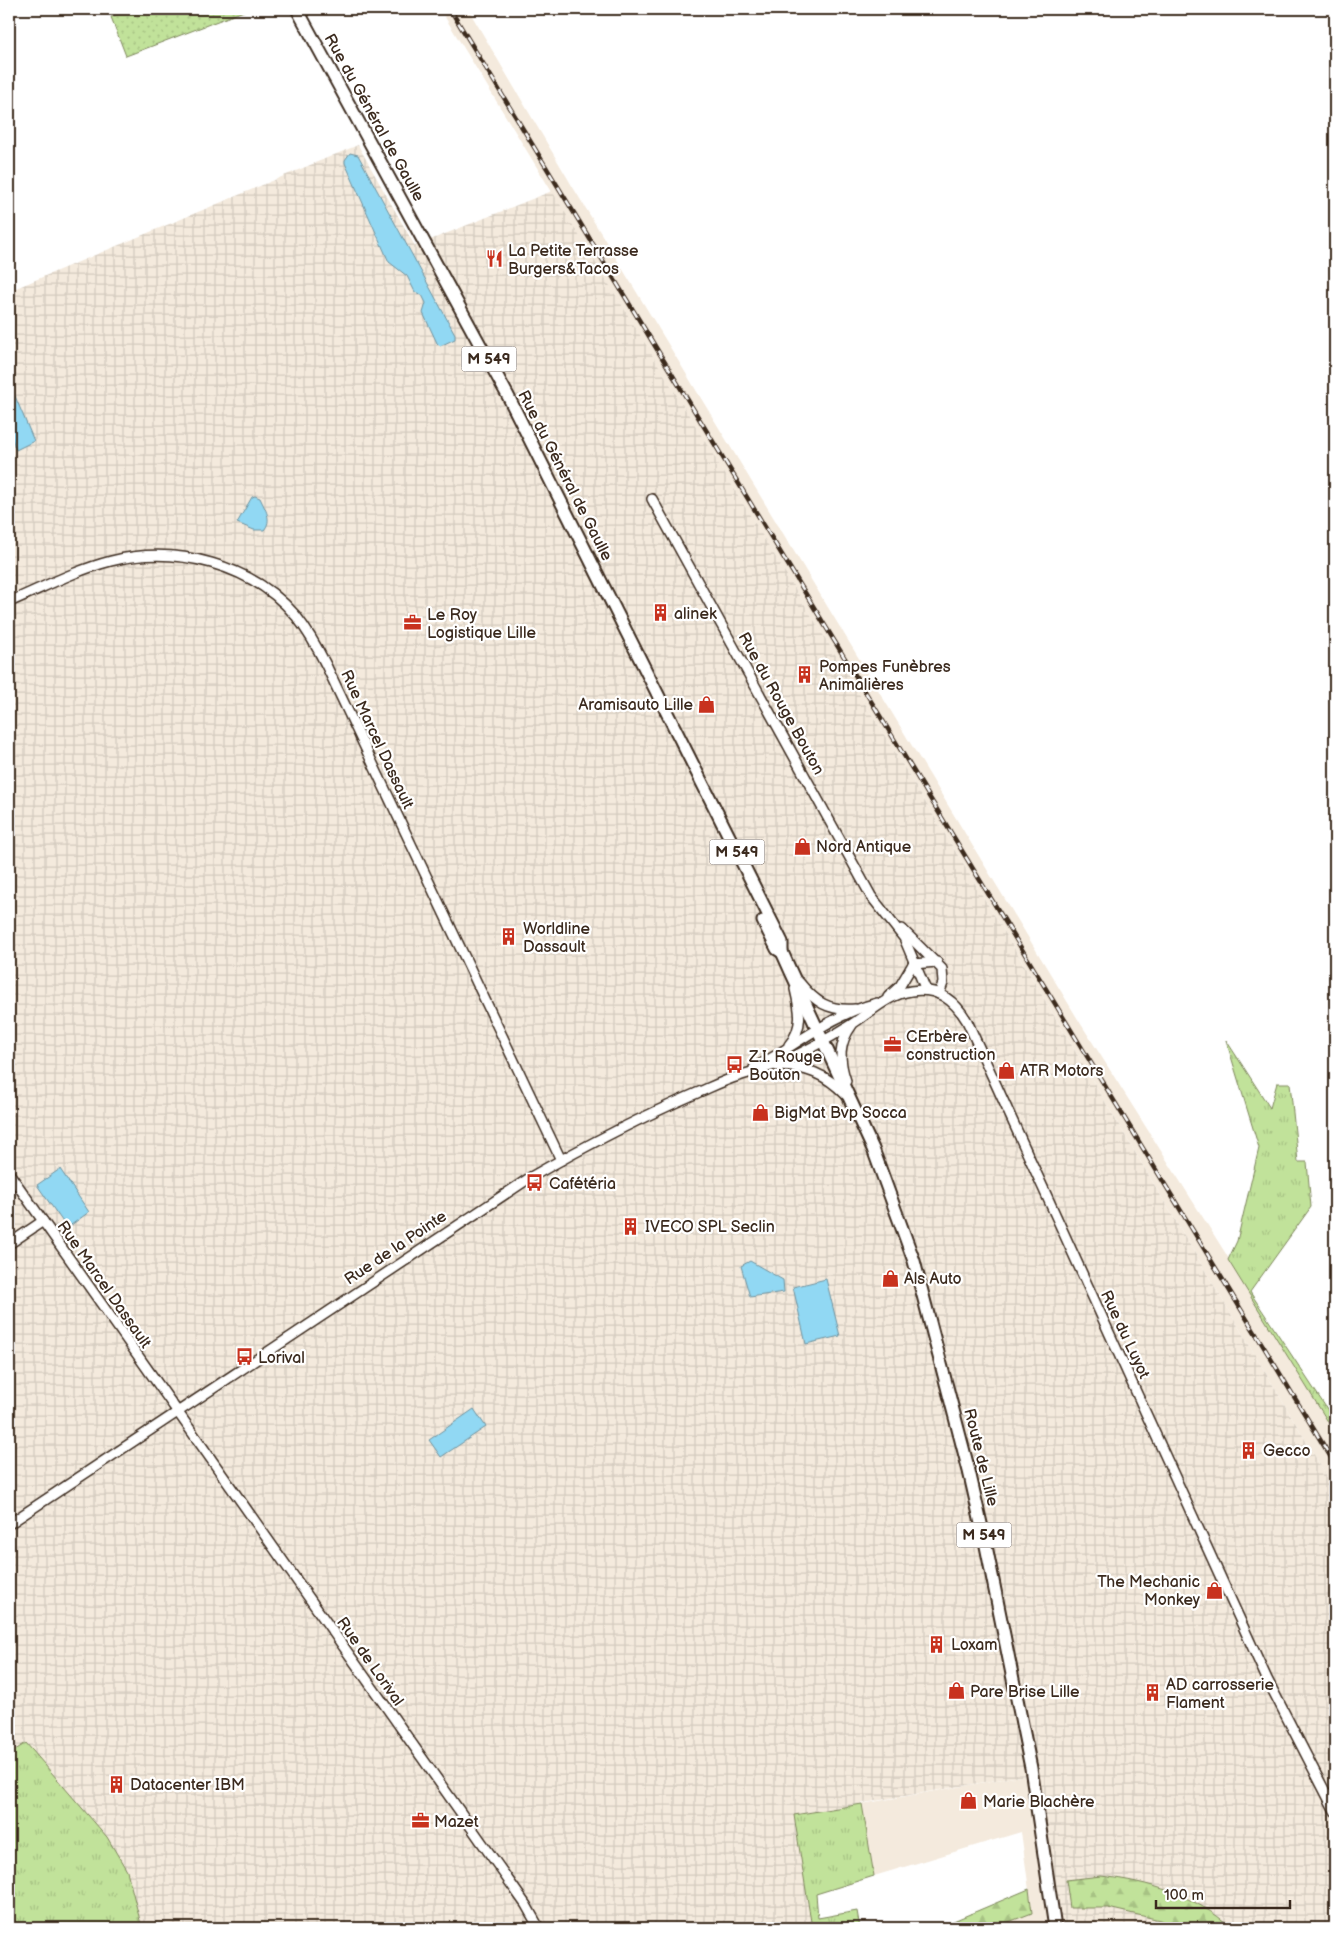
<svg xmlns="http://www.w3.org/2000/svg" width="1344" height="1937" font-family="'Balsamiq Sans',sans-serif">
  <defs>
    <pattern id="industrial-grid" width="8" height="8" patternUnits="userSpaceOnUse" patternTransform="scale(1.25)"><rect width="8" height="8" fill="#f4eadd"/><path d="M0 4h8M4 0v8" fill="none" stroke="#d2c9bd"/></pattern>
    <pattern id="grass-tufts" width="24" height="20" patternUnits="userSpaceOnUse" patternTransform="scale(1.25)"><rect width="24" height="20" fill="#c1e29a"/><path d="M3 7l-1-3M5 7V3M7 7l1-3M15 17l-1-3M17 17v-4M19 17l1-3" fill="none" stroke="#a7c284"/></pattern>
    <pattern id="forest-firs" width="22" height="20" patternUnits="userSpaceOnUse" patternTransform="scale(1.25)"><rect width="22" height="20" fill="#c1e29a"/><path d="M5 1l3.5 6h-7zM16 11l3.5 6h-7z" fill="#a7c284"/></pattern>
    <pattern id="garden-dots" width="8" height="8" patternUnits="userSpaceOnUse" patternTransform="scale(1.25)"><rect width="8" height="8" fill="#c1e29a"/><path d="M2 2h.1M6 6h.1" fill="none" stroke="#a7c284" stroke-width="1.8" stroke-linecap="round"/></pattern>
  </defs>
  <rect width="100%" height="100%" fill="#fff"/>
  <filter id="ink" filterUnits="userSpaceOnUse"><feTurbulence type="fractalNoise" baseFrequency=".02" numOctaves="2"/><feDisplacementMap in="SourceGraphic" scale="10" xChannelSelector="R" yChannelSelector="G"/><feConvolveMatrix kernelMatrix="1 2 1 2 8 2 1 2 1" color-interpolation-filters="sRGB"/></filter>
  <g filter="url(#ink)">
    <g fill="#f4eadd">
      <path d="M440,9H468L571,184L1079,1021L1250,1292L1335,1433V1490L1004,931Z"/>
      <path d="M1026,1775L1049,1928H993L1032,1912L1021,1832L874,1876L862,1804Z"/>
    </g>
    <path fill="url(#industrial-grid)" d="M358,145L415,246L552,191L1004,931L1335,1490V1928H1049L1026,1775L795,1815L812,1928H142L127,1871L26,1744L9,1754V291Z"/>
    <g fill="url(#grass-tufts)" stroke="#7e865c">
      <path d="M1226,1040L1270,1108L1277,1083H1290L1298,1162H1307L1311,1207L1250,1292L1335,1421V1433L1228,1260L1237,1241L1259,1148Z"/>
      <path d="M26,1743L107,1837L127,1871L142,1928H14C10,1886 0,1824 16,1785L9,1777V1754Z"/>
      <path d="M862,1804L874,1876L816,1894L818,1918L857,1911L860,1928H812L794,1815Z"/>
    </g>
    <g fill="url(#forest-firs)" stroke="#7e865c">
      <path d="M1101,1876C1150,1882 1195,1895 1232,1928H1176L1160,1920L1108,1908H1070L1066,1880Z"/>
      <path d="M1029,1889L1032,1913L993,1928H937Z"/>
    </g>
    <path fill="url(#garden-dots)" stroke="#7e865c" d="M130,9H249L126,56L111,17Z"/>
    <g fill="#91d8f3" stroke="#6f929e">
      <path d="M350,153L358,155L455,334V339L440,346L437,343L423,313L426,303L422,295L415,292L407,276L389,262L345,163V160Z"/>
      <path d="M9,382L34,441L16,450L9,430Z"/>
      <path d="M255,496L260,498C265,509 273,520 264,530H254L237,523L252,497Z"/>
      <path d="M60,1169L89,1212L67,1228L37,1185Z"/>
      <path d="M750,1261L783,1280L784,1292L750,1297L741,1266Z"/>
      <path d="M826,1279L840,1336L806,1344L793,1287Z"/>
      <path d="M474,1409L486,1427L441,1457L429,1440Z"/>
    </g>
    <g fill="none" stroke-linecap="round" stroke-linejoin="round">
      <defs>
        <g id="minor">
          <path d="M652,499L871,896L904,938L926,990"/>
          <path d="M9,602C42,588 76,570 111,561C176,545 252,564 296,616C308,631 317,647 326,665L561,1160"/>
          <path d="M902,929L942,969L943,983L939,994"/>
          <path d="M913,964L937,962"/>
          <path d="M799,982C815,1002 828,1011 855,1009"/>
          <path d="M888,997L900,986L913,964"/>
          <path d="M789,1045C804,1027 800,1010 795,989"/>
          <path d="M777,1066C805,1066 826,1074 846,1095"/>
          <path d="M754,1068C795,1046 832,1014 877,1003"/>
          <path d="M846,1081C839,1060 838,1044 852,1025"/>
          <path d="M9,1173L526,1905L539,1928"/>
          <path d="M9,1244L43,1221"/>
          <path d="M9,1524L531,1177C585,1146 639,1118 697,1093C711,1087 725,1080 739,1076C756,1070 773,1067 789,1059C811,1048 832,1037 852,1024C871,1012 889,994 911,991C937,987 954,999 967,1021L1267,1679L1335,1811"/>
        </g>
        <g id="major">
          <path d="M297,9L508,396L782,942V952L791,972L873,1149L914,1261L969,1471L985,1541L1031,1768L1055,1928"/>
          <path d="M763,921L777,949L782,952"/>
        </g>
      </defs>
      <use href="#minor" stroke="#3b2a1e" stroke-width="12"/>
      <use href="#major" stroke="#3b2a1e" stroke-width="15"/>
      <use href="#minor" stroke="#fff" stroke-width="9"/>
      <use href="#major" stroke="#fff" stroke-width="11"/>
      <defs>
        <path id="rail" d="M450,9L1335,1464"/>
      </defs>
      <use href="#rail" stroke="#3b2a1e" stroke-width="4.5"/>
      <use href="#rail" stroke="#fff" stroke-width="2.5" stroke-dasharray="8" stroke-linecap="butt"/>
    </g>
  </g>
  <defs>
    <symbol id="restaurant-bare" viewBox="-9 -9 18 18"><path d="M-5-6h1v4h1v-4h1v4h1v-4h1v5L-1.5 .5V6h-2V.5L-5-1ZM5-6V6H3V1.5H1.5Q1.5-4 5-6Z" fill="#c8321e" stroke="#fff" stroke-width="2.5" paint-order="stroke"/></symbol>
    <symbol id="building-bare" viewBox="-9 -9 18 18"><path d="M-4-6H4V6H1V3H-1V6H-4ZM-2.5-4.3h1.7v1.8h-1.7ZM.8-4.3h1.7v1.8H.8ZM-2.5-1h1.7V.8h-1.7ZM.8-1h1.7V.8H.8Z" fill="#c8321e" stroke="#fff" stroke-width="2.5" paint-order="stroke"/></symbol>
    <symbol id="office-bare" viewBox="-9 -9 18 18"><path d="M-6-3h4V-5.5h4V-3h4V5H-6ZM-1-4.5V-3h2v-1.5ZM-6 0V1H6V0Z" fill="#c8321e" stroke="#fff" stroke-width="2.5" paint-order="stroke"/></symbol>
    <symbol id="shop-bare" viewBox="-9 -9 18 18"><path d="M-5-2.5h2.3a2.7 3.5 0 0 1 5.4 0H5L5.5 6h-11ZM-1.5-2.5h3a1.5 2.3 0 0 0-3 0Z" fill="#c8321e" stroke="#fff" stroke-width="2.5" paint-order="stroke"/></symbol>
    <symbol id="bus-bare" viewBox="-9 -9 18 18"><path d="M-5-6H5V4H4V6H2V4H-2V6H-4V4H-5ZM-3.5-4V0h7V-4ZM-3.5 1.2v1.5H-2V1.2ZM2 1.2v1.5H3.5V1.2Z" fill="#c8321e" stroke="#fff" stroke-width="2.5" paint-order="stroke"/></symbol>
  </defs>
  <g fill-rule="evenodd">
    <use href="#restaurant-bare" x="482" y="246" width="25" height="25"/>
    <use href="#building-bare" x="648" y="600" width="25" height="25"/>
    <use href="#office-bare" x="400" y="610" width="25" height="25"/>
    <use href="#building-bare" x="792" y="662" width="25" height="25"/>
    <use href="#shop-bare" x="694" y="692" width="25" height="25"/>
    <use href="#shop-bare" x="790" y="834" width="25" height="25"/>
    <use href="#building-bare" x="496" y="924" width="25" height="25"/>
    <use href="#office-bare" x="880" y="1032" width="25" height="25"/>
    <use href="#bus-bare" x="722" y="1052" width="25" height="25"/>
    <use href="#shop-bare" x="994" y="1058" width="25" height="25"/>
    <use href="#shop-bare" x="748" y="1100" width="25" height="25"/>
    <use href="#bus-bare" x="522" y="1170" width="25" height="25"/>
    <use href="#building-bare" x="618" y="1214" width="25" height="25"/>
    <use href="#shop-bare" x="878" y="1266" width="25" height="25"/>
    <use href="#bus-bare" x="232" y="1344" width="25" height="25"/>
    <use href="#building-bare" x="1236" y="1438" width="25" height="25"/>
    <use href="#shop-bare" x="1202" y="1578" width="25" height="25"/>
    <use href="#building-bare" x="924" y="1632" width="25" height="25"/>
    <use href="#shop-bare" x="944" y="1678" width="25" height="25"/>
    <use href="#building-bare" x="1140" y="1680" width="25" height="25"/>
    <use href="#building-bare" x="104" y="1772" width="25" height="25"/>
    <use href="#shop-bare" x="956" y="1788" width="25" height="25"/>
    <use href="#office-bare" x="408" y="1808" width="25" height="25"/>
  </g>
  <g text-anchor="middle" stroke-width="4.5" stroke-linejoin="round" paint-order="stroke">
    <g fill="#fff" stroke="#766a62" stroke-width="1">
      <rect x="461.5" y="346.5" width="55" height="25" rx="4"/>
      <rect x="709.5" y="839.5" width="55" height="25" rx="4"/>
      <rect x="956.5" y="1522.5" width="55" height="25" rx="4"/>
    </g>
    <g font-size="15" font-weight="bold" fill="#3b2a1e">
      <text x="489" y="364">M 549</text>
      <text x="737" y="857">M 549</text>
      <text x="984" y="1540">M 549</text>
    </g>
    <g font-size="16" fill="#3b2a1e" stroke="#fff">
      <text transform="translate(375 117) rotate(61)" y="6">Rue du Général de Gaulle</text>
      <text transform="translate(566 475) rotate(63)" y="6">Rue du Général de Gaulle</text>
      <text transform="translate(782 703) rotate(61)" y="6">Rue du Rouge Bouton</text>
      <text transform="translate(378 739) rotate(65)" y="6">Rue Marcel Dassault</text>
      <text transform="translate(395 1247) rotate(-34)" y="6">Rue de la Pointe</text>
      <text transform="translate(105 1284) rotate(55)" y="6">Rue Marcel Dassault</text>
      <text transform="translate(1126 1334) rotate(65)" y="6">Rue du Luyot</text>
      <text transform="translate(982 1457) rotate(76)" y="6">Route de Lille</text>
      <text transform="translate(371 1661) rotate(55)" y="6">Rue de Lorival</text>
    </g>
    <g font-size="16" fill="#3b2a1e" stroke="#fff" text-anchor="start">
      <text x="508" y="256">La Petite Terrasse<tspan x="508" dy="18">Burgers&amp;Tacos</tspan></text>
      <text x="674" y="619">alinek</text>
      <text x="427" y="620">Le Roy<tspan x="427" dy="18">Logistique Lille</tspan></text>
      <text x="819" y="672">Pompes Funèbres<tspan x="819" dy="18">Animalières</tspan></text>
      <text x="693" y="710" text-anchor="end">Aramisauto Lille</text>
      <text x="816" y="852">Nord Antique</text>
      <text x="523" y="934">Worldline<tspan x="523" dy="18">Dassault</tspan></text>
      <text x="906" y="1042">CErbère<tspan x="906" dy="18">construction</tspan></text>
      <text x="749" y="1062">Z.I. Rouge<tspan x="749" dy="18">Bouton</tspan></text>
      <text x="1020" y="1076">ATR Motors</text>
      <text x="774" y="1118">BigMat Bvp Socca</text>
      <text x="549" y="1189">Cafétéria</text>
      <text x="645" y="1232">IVECO SPL Seclin</text>
      <text x="904" y="1284">Als Auto</text>
      <text x="258" y="1363">Lorival</text>
      <text x="1263" y="1456">Gecco</text>
      <text x="1200" y="1587" text-anchor="end">The Mechanic<tspan x="1200" dy="18">Monkey</tspan></text>
      <text x="951" y="1650">Loxam</text>
      <text x="1166" y="1690">AD carrosserie<tspan x="1166" dy="18">Flament</tspan></text>
      <text x="970" y="1697">Pare Brise Lille</text>
      <text x="130" y="1790">Datacenter IBM</text>
      <text x="983" y="1807">Marie Blachère</text>
      <text x="434" y="1827">Mazet</text>
    </g>
  </g>
  <rect width="1344" height="1937" fill="none" stroke="#fff" stroke-width="30"/>
  <rect x="15" y="15" width="1314" height="1907" fill="none" stroke="#3b2a1e" stroke-width="2" filter="url(#ink)"/>
  <path d="M1156 1900v8h134v-8" fill="none" stroke="#3b2a1e" stroke-width="2.5"/>
  <text x="1164" y="1900" font-size="15" fill="#3b2a1e" stroke="#ffffff" stroke-width="4" paint-order="stroke">100 m</text>
</svg>
